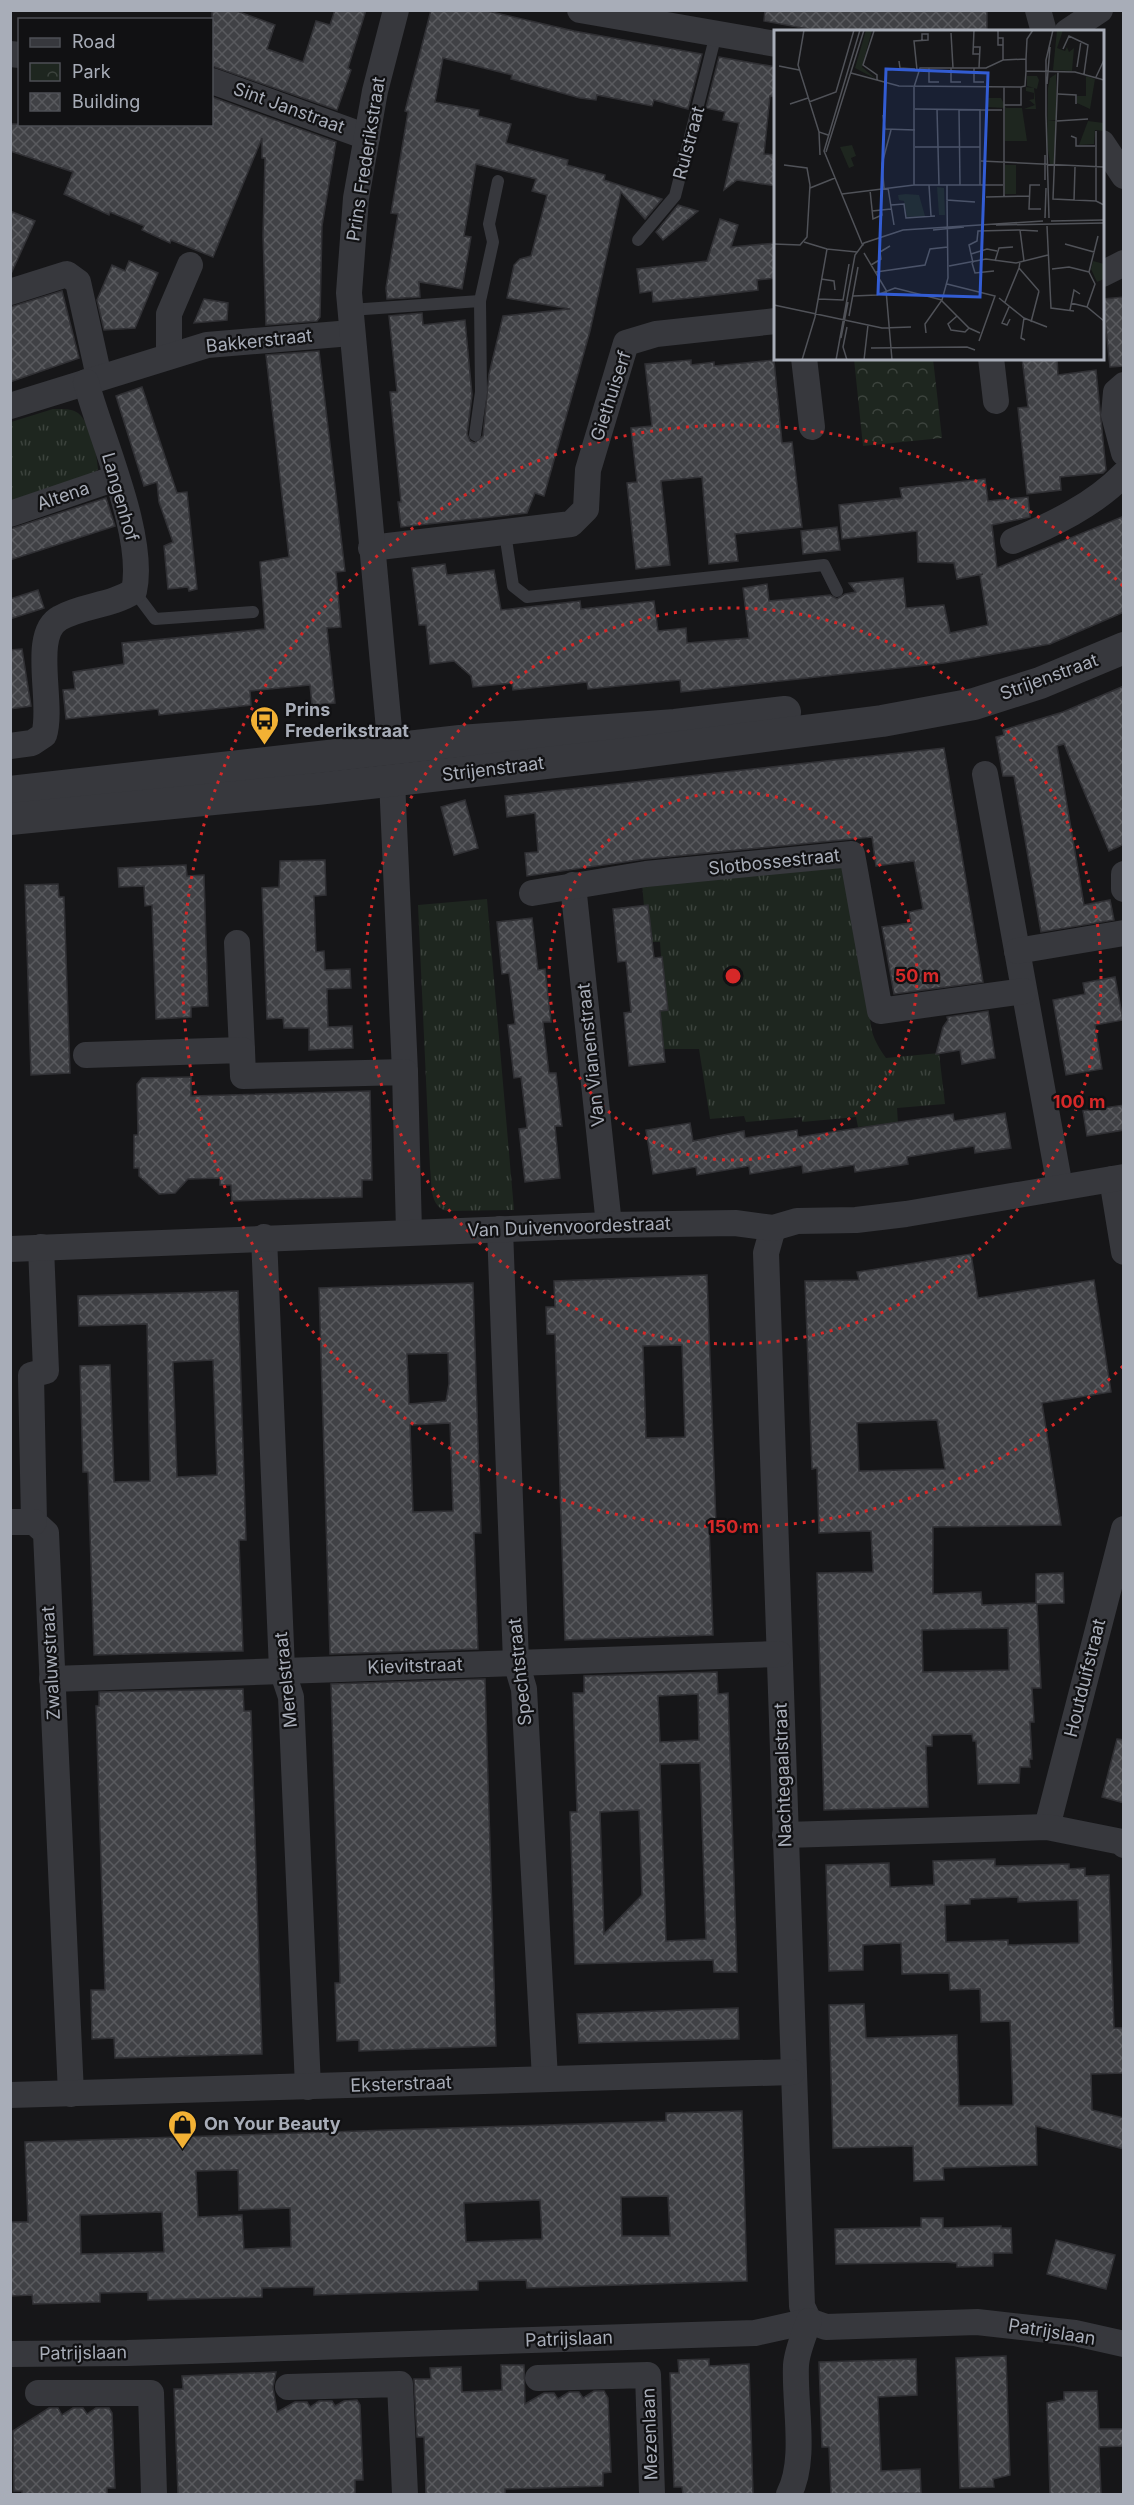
<svg xmlns="http://www.w3.org/2000/svg" width="1134" height="2505" font-family="Inter,sans-serif">
  <defs>
    <pattern id="grass-tufts" width="24" height="20" patternUnits="userSpaceOnUse" patternTransform="scale(1.5)"><rect width="24" height="20" fill="#1e261f"/><path d="M3 7l-1-3M5 7V3M7 7l1-3M15 17l-1-3M17 17v-4M19 17l1-3" fill="none" stroke="#3c433d"/></pattern>
    <pattern id="park-crowns" width="20" height="18" patternUnits="userSpaceOnUse" patternTransform="scale(1.5)"><rect width="20" height="18" fill="#1e261f"/><path d="M2 6a3 3 0 1 1 6 0M12 15a3 3 0 1 1 6 0" fill="none" stroke="#3c433d"/></pattern>
    <pattern id="building-cross-hatch" width="8" height="8" patternUnits="userSpaceOnUse" patternTransform="scale(1.5)"><rect width="8" height="8" fill="#404145"/><path d="M0 0l8 8M0 8l8-8" fill="none" stroke="#595a5e"/></pattern>
  </defs>
  <rect width="100%" height="100%" fill="#161618"/>
  <g fill="url(#grass-tufts)">
    <path d="M53,409C60,409 72,408 78,413C90,422 97,454 98,469L91,477L11,505V422Z"/>
    <path d="M831,867L843,868C851,909 863,951 868,992C872,1023 866,1030 886,1058L939,1053L945,1104L897,1108L898,1124L858,1127L856,1117L802,1122V1117L746,1122L744,1116L710,1119L699,1049H660L657,1001L664,1000L660,942H647L642,883Z"/>
    <path d="M487,899L514,1210L448,1211C429,1208 432,1184 430,1168L418,905Z"/>
  </g>
  <path fill="url(#park-crowns)" d="M854,359H933L942,438L863,446Z"/>
  <g fill="url(#building-cross-hatch)" stroke="#303034" stroke-width="1.5" fill-rule="evenodd">
    <path d="M212,10H234L275,25L267,49L303,62L316,21L330,25L335,10H366L348,68L351,70L337,110L212,66Z"/>
    <path d="M431,10H483L574,31L702,54L688,109L654,100L652,106L597,95L596,100L580,98L511,79L512,75L443,58L435,102L479,110L478,116L511,124L506,143L568,160L567,165L605,175L604,180L662,199L645,219L621,192L590,331L544,496L535,493L527,513L401,527L398,502H401L390,392H397L389,316L422,313L423,325L465,320L472,395L467,434L470,441L474,443L483,436L489,374L503,316L570,309L507,298L514,265L520,259L531,256L547,195L532,191L536,179L476,164L464,236L471,237L462,289L419,282L420,297L387,299L386,288L398,214L391,213L408,112L405,111Z"/>
    <path d="M765,10H987V32H825L764,21Z"/>
    <path d="M719,57L776,67V97L770,96L764,154L776,155V186L737,180L724,190L739,123L723,120L725,112L706,108Z"/>
    <path d="M212,97L336,142L322,226L320,317L317,321L266,325L263,236L265,158H262V138L213,257L171,240L170,243L142,230L144,226L110,212L109,215L64,194L73,172L10,151V124H212Z"/>
    <path d="M678,205L698,211L663,240L656,232Z"/>
    <path d="M10,211L35,221L10,276Z"/>
    <path d="M720,219L738,225L731,247L776,243V278L757,280L758,290L700,297L653,302L652,291L640,293L637,269L707,261Z"/>
    <path d="M129,261L158,273L135,328L104,330L97,300L112,265L125,271Z"/>
    <path d="M62,291L79,358L10,382V307Z"/>
    <path d="M1124,297V366L1110,367L1103,299Z"/>
    <path d="M204,299L228,303L227,320L194,323Z"/>
    <path d="M319,351L345,571L336,572L341,627L327,628L335,703L312,705L310,685L250,691L251,705L159,715L158,709L66,719L63,690L75,689L73,672L124,664L122,643L265,629L260,562L289,557L266,355Z"/>
    <path d="M1022,358H1057L1058,375L1096,370L1106,470L1103,473L1060,477L1061,490L1027,494L1018,408L1028,407Z"/>
    <path d="M691,360V365L714,362V366L774,360L782,443L792,442L802,527L735,534L738,561L709,564L702,477L661,481L670,565L636,569L627,483L637,482L631,428L652,426L645,364Z"/>
    <path d="M142,387L177,493L187,492L197,589L189,591L188,587L168,589L164,546L173,542L159,502L157,482L144,486L116,396Z"/>
    <path d="M985,479L988,501L1028,497L1030,517L992,525L997,568L1124,516V612L1050,644L944,663L681,692L680,680L588,689L587,682L513,690L512,683L473,687L471,676L454,661L430,664L426,625H419L412,568L445,564L447,575L494,570L501,610L580,601L581,609L654,601L658,631L686,628L687,643L749,638L743,588L767,584L769,601L830,595L837,599L845,594L856,592L849,583L903,578L906,608L944,605L950,633L988,625L980,575L983,574L957,579L954,563L918,562L917,531L842,539L839,505L902,498L900,488Z"/>
    <path d="M106,498L115,526L10,560V529Z"/>
    <path d="M837,527L840,550L803,554L801,531Z"/>
    <path d="M38,590L44,608L10,619V599Z"/>
    <path d="M22,649L31,706L10,709V650Z"/>
    <path d="M1124,686V844L1109,851L1064,744L1057,746L1084,905L1110,900L1114,920L1041,932L1014,776H1003L996,737L1004,735L1003,730L1063,712Z"/>
    <path d="M944,748L983,982L894,994L882,927L911,923L909,912L923,909L914,861L876,866L872,837L645,859L527,876L525,853L538,852L535,813L507,817L505,796Z"/>
    <path d="M465,800L478,848L454,855L441,807Z"/>
    <path d="M325,860L326,895L314,896L316,952L324,951L325,970L350,969L351,988L327,989L328,1027L352,1026L353,1048L309,1050V1028H284L283,1018L267,1019L262,888L279,887L280,861Z"/>
    <path d="M186,865L187,876L204,875L208,1006L191,1007V1017L156,1019L152,905L145,906L144,886L119,887L118,868Z"/>
    <path d="M58,884L59,897H64L70,1073L31,1075L25,885Z"/>
    <path d="M648,905L654,958L662,957L668,1010L660,1011L665,1062L629,1066L624,1013L631,1012L626,961L618,962L613,909Z"/>
    <path d="M532,918L538,970L545,969L551,1022H543L546,1048L549,1073H556L562,1126H555L560,1178L525,1182L519,1129L527,1128L521,1077L514,1078L508,1025L515,1024L509,973L502,974L497,922Z"/>
    <path d="M1115,977L1123,1020L1095,1025L1102,1069L1066,1075L1053,1000L1085,994L1083,983Z"/>
    <path d="M988,1011L995,1058L962,1064L960,1050L936,1054L943,1027L948,1020L947,1017Z"/>
    <path d="M191,1077V1096L370,1091L372,1180H362V1197L232,1201L231,1185H220V1178L188,1179L175,1193L159,1194L139,1176V1168H134V1135H138L137,1084L142,1078Z"/>
    <path d="M1124,1105V1130L1087,1136L1083,1111Z"/>
    <path d="M1005,1113L1011,1148L975,1153L974,1146L907,1157L908,1164L855,1172L854,1165L803,1173L802,1165L750,1174L749,1166L697,1175L696,1167L653,1174L646,1130L690,1123L693,1141L744,1131L745,1138L797,1130L798,1137L953,1114L954,1121Z"/>
    <path d="M971,1254L978,1298L1094,1280L1111,1392L1042,1403L1061,1525L933,1527V1594L981,1592L982,1605L1036,1603V1574L1063,1573L1064,1603L1037,1604L1041,1688H1032L1034,1722H1030L1032,1759H1029L1030,1767H1020L1019,1783L978,1784L976,1741H973L972,1734L932,1735V1746H926L928,1807L824,1810L817,1573L873,1572L871,1531L819,1533L817,1468L812,1469L805,1281L859,1280L857,1272ZM937,1420L945,1469L859,1471L857,1423ZM1008,1628L1009,1670L923,1672L922,1630Z"/>
    <path d="M707,1275L716,1525H709L713,1635L565,1640L555,1334H547L546,1307H555L554,1281ZM682,1345L685,1437L646,1438L643,1346Z"/>
    <path d="M473,1283L481,1533H474L478,1649L330,1654L319,1288ZM448,1353L449,1384L446,1401L409,1404L407,1354ZM450,1423L453,1511L413,1512L410,1425Z"/>
    <path d="M238,1291L246,1540H239L243,1651L94,1655L88,1472H83L80,1366L110,1365L114,1482L150,1481L147,1324L79,1326L78,1296ZM213,1360L217,1475L177,1477L173,1362Z"/>
    <path d="M717,1672L718,1694L728,1693L737,1972H714L713,1960L575,1964L570,1812H577L573,1693H584V1676ZM698,1694L699,1740L660,1742L658,1696ZM700,1763L706,1939L666,1941L660,1764ZM639,1810L642,1895L604,1934L600,1812Z"/>
    <path d="M485,1679L496,2046L359,2051V2040L337,2041L335,1983H340L331,1684Z"/>
    <path d="M243,1689L244,1711H251L262,2054L115,2058L114,2038L92,2039L91,1990H105L96,1706H99V1692Z"/>
    <path d="M1117,1739L1124,1740V1803L1102,1797Z"/>
    <path d="M995,1859V1866L1069,1864V1869L1085,1868V1876L1109,1875L1114,2028H1124V2073L1091,2074L1092,2110L1124,2118V2149L1036,2126L1037,2165L943,2168L944,2180L914,2181L913,2146L833,2148L829,2005L864,2004L866,2038L957,2035L959,2106L1013,2105L1010,2021L981,2022L980,1989L950,1990L949,1973L902,1974L901,1943L863,1945V1970L829,1971L826,1865L889,1863L890,1887L934,1885L933,1861ZM1018,1897V1902L1078,1900L1079,1943L1008,1945V1940L946,1942L945,1905L970,1904V1899Z"/>
    <path d="M738,2008L739,2039L579,2043L577,2014Z"/>
    <path d="M742,2111L747,2281L527,2288L526,2280L478,2281V2290L314,2295V2287H305L262,2288V2297L148,2300V2292L100,2293V2302L33,2304L32,2295L10,2296V2222H28L25,2142L666,2121V2113ZM238,2170L239,2210L290,2208L291,2247L244,2249L242,2215L198,2217L196,2171ZM668,2196L670,2236H622L621,2197ZM540,2200L542,2239L466,2242L464,2203ZM162,2212L164,2252L81,2254L80,2215Z"/>
    <path d="M921,2218H943V2228L1001,2226V2228H1011L1012,2253H993V2266L957,2267V2263L944,2262L836,2264L835,2229L921,2227Z"/>
    <path d="M1056,2240L1115,2255L1106,2289L1047,2274Z"/>
    <path d="M1006,2356L1010,2475L993,2479L994,2487L960,2488L956,2358Z"/>
    <path d="M709,2359V2366L749,2364L753,2494H683L682,2487H674L670,2373H679L678,2360Z"/>
    <path d="M916,2359L917,2395L878,2397L881,2471L920,2469L921,2493L831,2494L829,2447H822L819,2362Z"/>
    <path d="M501,2365H524L525,2404L544,2393H554L558,2399L569,2392H579L583,2398L594,2391H604L608,2398L611,2472L603,2473V2486L505,2489V2494H426L424,2437H417L414,2379H431L430,2368L461,2367L462,2392L502,2390Z"/>
    <path d="M276,2372L273,2387L277,2412L295,2402H307L310,2407L319,2401H332L335,2406L344,2401L357,2400L360,2405L363,2480H355V2494H178L174,2389H183L182,2376Z"/>
    <path d="M1097,2391L1099,2429H1124V2446L1099,2447L1101,2494H1050L1047,2403L1064,2400V2392Z"/>
    <path d="M49,2408H58L62,2415L73,2408H83L87,2414L96,2408H109L112,2413L115,2488H107V2494H22V2491H14L13,2431Z"/>
  </g>
  <g fill="none" stroke-linecap="round" stroke-linejoin="round">
    <g stroke="#37383d" stroke-width="12">
      <path d="M638,240L675,196L716,34"/>
      <path d="M350,310L480,301"/>
      <path d="M475,435L481,392L480,301L493,242L489,224L498,181"/>
      <path d="M505,533L513,586L527,597L824,565L837,591"/>
      <path d="M134,591L155,619L253,612"/>
    </g>
    <g stroke="#37383d" stroke-width="26">
      <path d="M580,10L776,44"/>
      <path d="M1038,10L1044,32"/>
      <path d="M1067,32L1100,10"/>
      <path d="M10,54L20,55"/>
      <path d="M212,81L367,137"/>
      <path d="M1102,143L1124,176"/>
      <path d="M1102,274L1124,263"/>
      <path d="M10,292L67,274L78,282L99,377"/>
      <path d="M169,355V314L190,265"/>
      <path d="M804,358L812,427"/>
      <path d="M991,358L996,401"/>
      <path d="M1124,385L1116,392L1114,415L1124,453"/>
      <path d="M10,406L207,345L351,333"/>
      <path d="M10,514L116,478"/>
      <path d="M1013,541C1052,525 1094,505 1124,474"/>
      <path d="M371,548L571,524L586,509L588,470L626,343L656,334L776,321"/>
      <path d="M10,746L32,743L44,735C54,703 30,634 60,618C83,605 111,606 134,591C146,536 101,438 86,382"/>
      <path d="M391,751L349,293L356,198L375,91L396,10"/>
      <path d="M985,774L1060,1187"/>
      <path d="M392,780L405,1072"/>
      <path d="M1124,874V889"/>
      <path d="M573,885L609,1225"/>
      <path d="M532,893L646,874L852,854L880,1011L1024,991"/>
      <path d="M237,943L242,1050"/>
      <path d="M1017,951L1124,933"/>
      <path d="M86,1055L242,1050L243,1076L405,1072L409,1232"/>
      <path d="M1112,1179L1124,1252"/>
      <path d="M773,1228L766,1253L802,2306L809,2321"/>
      <path d="M500,1229L516,1662L524,1689L545,2079"/>
      <path d="M264,1237L282,1670L291,1697L308,2087"/>
      <path d="M41,1247L46,1371L31,1375L34,1522L46,1533L71,2094"/>
      <path d="M10,1249L609,1225L735,1223L773,1228L797,1221L856,1220L906,1214L1124,1177"/>
      <path d="M10,1522H34"/>
      <path d="M52,1679L779,1654"/>
      <path d="M1047,1827L1124,1529"/>
      <path d="M785,1835L1047,1827L1122,1842L1124,1845"/>
      <path d="M10,2095L792,2072"/>
      <path d="M10,2354L127,2353L755,2333L809,2321L826,2327L977,2322L1075,2333L1124,2344"/>
      <path d="M538,2378L648,2375L652,2494"/>
      <path d="M288,2387L400,2384L405,2494"/>
      <path d="M38,2393H151L154,2494"/>
      <path d="M789,2494C807,2460 794,2404 796,2365C797,2351 804,2335 809,2321"/>
    </g>
    <g stroke="#37383d" stroke-width="32">
      <path d="M10,792L460,741L675,725L785,712"/>
      <path d="M10,819L317,789L634,753L882,721L974,704L1040,683L1124,648"/>
    </g>
  </g>
  <g fill="none" stroke="#d62828" stroke-width="3" stroke-dasharray="3 6">
    <circle cx="733" cy="976" r="184"/>
    <circle cx="733" cy="976" r="368"/>
    <path d="M1123 1366A551 551 0 1 1 1123 586"/>
  </g>
  <defs>
    <symbol id="bus-pin" viewBox="-11 -11 22 30"><path d="M0 17L-7.5 6A9.5 9.5 0 1 1 7.5 6Z" fill="#f2b134" stroke="#111113"/><path d="M-5-6H5V4H4V6H2V4H-2V6H-4V4H-5ZM-3.5-4V0h7V-4ZM-3.5 1.2v1.5H-2V1.2ZM2 1.2v1.5H3.5V1.2Z" fill="#111"/></symbol>
    <symbol id="shop-pin" viewBox="-11 -11 22 30"><path d="M0 17L-7.5 6A9.5 9.5 0 1 1 7.5 6Z" fill="#f2b134" stroke="#111113"/><path d="M-5-2.5h2.3a2.7 3.5 0 0 1 5.4 0H5L5.5 6h-11ZM-1.5-2.5h3a1.5 2.3 0 0 0-3 0Z" fill="#111"/></symbol>
  </defs>
  <g fill-rule="evenodd">
    <use href="#bus-pin" x="248" y="704" width="33" height="45"/>
    <use href="#shop-pin" x="166" y="2108" width="33" height="45"/>
  </g>
  <g text-anchor="middle" stroke-width="4.5" stroke-linejoin="round" paint-order="stroke">
    <g font-size="18" fill="#a8adb8" stroke="#111113">
      <text transform="translate(289 108) rotate(20)" y="6">Sint Janstraat</text>
      <text transform="translate(689 143) rotate(-75)" y="6">Rulstraat</text>
      <text transform="translate(366 159) rotate(-81)" y="6">Prins Frederikstraat</text>
      <text transform="translate(259 341) rotate(-6)" y="6">Bakkerstraat</text>
      <text transform="translate(611 396) rotate(-72)" y="6">Giethuiserf</text>
      <text transform="translate(63 496) rotate(-19)" y="6">Altena</text>
      <text transform="translate(120 497) rotate(74)" y="6">Langenhof</text>
      <text transform="translate(1049 677) rotate(-20)" y="6">Strijenstraat</text>
      <text transform="translate(493 769) rotate(-7)" y="6">Strijenstraat</text>
      <text transform="translate(774 862) rotate(-6)" y="6">Slotbossestraat</text>
      <text transform="translate(591 1055) rotate(-96)" y="6">Van Vianenstraat</text>
      <text transform="translate(569 1227) rotate(-2)" y="6">Van Duivenvoordestraat</text>
      <text transform="translate(51 1663) rotate(-93)" y="6">Zwaluwstraat</text>
      <text transform="translate(415 1666) rotate(-2)" y="6">Kievitstraat</text>
      <text transform="translate(520 1672) rotate(-96)" y="6">Spechtstraat</text>
      <text transform="translate(1085 1678) rotate(-76)" y="6">Houtduifstraat</text>
      <text transform="translate(286 1680) rotate(-96)" y="6">Merelstraat</text>
      <text transform="translate(783 1775) rotate(-92)" y="6">Nachtegaalstraat</text>
      <text transform="translate(401 2084) rotate(-2)" y="6">Eksterstraat</text>
      <text transform="translate(1052 2332) rotate(9)" y="6">Patrijslaan</text>
      <text transform="translate(569 2339) rotate(-2)" y="6">Patrijslaan</text>
      <text transform="translate(83 2353) rotate(-1)" y="6">Patrijslaan</text>
      <text transform="translate(650 2434) rotate(-92)" y="6">Mezenlaan</text>
    </g>
    <g font-size="18" font-weight="bold" fill="#a8adb8" stroke="#111113" text-anchor="start">
      <text x="285" y="716">Prins<tspan x="285" dy="21">Frederikstraat</tspan></text>
      <text x="204" y="2130">On Your Beauty</text>
    </g>
  </g>
  <g transform="translate(774 30)">
    <rect width="330" height="330" fill="#161618"/>
    <path d="M92,0H98L88,37L102,49L81,38ZM283,0H289L283,18L291,21L293,17L295,22L300,18L298,41L279,40ZM282,44V90H274L282,91L280,134H276L273,114L274,58L276,48ZM253,46H263L265,50L263,59L260,58L262,79H250L261,75L255,70L260,69V63L252,61V57L260,58L253,56ZM312,46L321,49L316,79L303,73V66H312ZM163,157L170,158L171,185H165ZM132,164L145,165L151,186L133,187L130,171L125,170L124,165ZM319,231L330,234V249L323,252L317,239Z" fill="#1e261f"/>
    <path d="M213,68H227L232,78H248L253,111H231V78L213,77ZM314,91L330,93V101L321,100L320,114L305,115ZM231,135H242V164H231Z" fill="#1e261f"/>
    <path d="M78,115L82,126L77,128L80,136L75,138L66,117Z" fill="#1e261f"/>
    <path fill="none" stroke="#505258" stroke-width="1.5" d="M30,0L24,35L45,102L54,105M86,0L50,121L89,216M200,0L199,24H205M224,0V15H229M100,1L89,35L103,45V51M177,3L179,38M224,8H229V30M199,17H206L205,38M289,19L295,6L314,15L310,44M252,29L253,9L259,0M125,31L126,38L141,39M5,36L25,40M303,37L307,11M155,38V52H165M177,38V52H187M200,38V52H210M143,40L140,11L154,10V4H148V10M284,42L279,169L322,171M77,43L125,56L247,57M322,47L330,30M273,54L276,17M230,57V75H247V57M247,57L251,56L252,41M284,64L302,65V74M35,72L62,62L80,0M16,74L34,68M230,75V166M141,79L228,80M163,79L165,155M185,79L186,155M109,85L111,99L141,100M272,85L275,188M272,85V30L279,0M283,91L314,89M322,101V171L330,175M45,102L46,125M297,106L302,108V116H321M141,117H206M52,122L90,0M271,125V150M207,131L330,137M140,155V57L146,38H212L229,30L252,29V41L301,42L330,50M155,155L157,186M173,155V170L201,172M206,155V79M266,155H256L255,179H267M36,158L61,148M110,158L108,134L117,100M114,158L120,195M96,160L99,189L108,185L107,180M68,164L140,155H229M212,167L256,166M300,171L301,137M117,175L130,174L132,188L161,186M98,181L117,179M271,188L272,158M277,191L330,190M222,195L330,193M273,196L277,278L300,281M159,200L190,197M30,212L53,219M0,214L26,215L33,207L36,155L33,138L10,135M291,214L320,222L324,206M90,223L112,260L118,330M197,224L213,219L223,221M221,231L225,218L239,217M250,231L246,200L264,201M246,232L245,238L265,261M198,233L201,243L220,241M199,233L195,215L203,211L204,201L246,200M97,235L107,229L106,222L116,216M175,236L212,229L242,233L274,225M278,239L295,237L315,242M102,242L151,235L156,219L174,217M47,249L60,251L61,260M173,254L221,266L205,311M79,266L103,265L121,258L168,270M225,268L250,288L273,297M44,269L69,270L75,234M168,271L195,298L206,303M231,272L245,238M297,273L313,277L330,291M0,275L108,298L137,297M235,277L228,293L233,295L236,289M313,277L321,254L315,242L320,222M296,280L300,260L306,264M75,286L84,237M183,286L174,294L177,300L191,302L195,298M250,288L247,308L251,310M257,292L265,261M152,303L151,294L168,270L174,248L173,170M67,308L74,272M97,318L193,317L201,320M28,330L41,287L53,219L83,222M62,330L81,225L90,213L129,200L269,191M73,330L69,317L73,297M90,330L94,295"/>
    <path fill="#325cd3" fill-opacity="0.15" stroke="#325cd3" stroke-width="3" d="M112,39L214,43L206,267L104,264Z"/>
    <rect width="330" height="330" fill="none" stroke="#a8adb8" stroke-width="3"/>
  </g>
  <circle cx="733" cy="976" r="9" fill="#d62828" stroke="#111113" stroke-width="3"/>
  <g font-size="18" text-anchor="middle" font-weight="bold" fill="#d62828" stroke="#111113" stroke-width="4.5" stroke-linejoin="round" paint-order="stroke">
    <text x="917" y="982">50 m</text>
    <text x="1079" y="1108">100 m</text>
    <text x="733" y="1533">150 m</text>
  </g>
  <rect width="1134" height="2505" fill="none" stroke="#a8adb8" stroke-width="24"/>
  <rect x="18" y="18" width="195" height="108" fill="#111113" stroke="#4d4f55" stroke-width="1.5"/>
  <rect x="30" y="38" width="30" height="9" fill="#37383d" stroke="#4d4f55" stroke-width="1.5"/>
  <text x="72" y="48" font-size="18" fill="#a8adb8">Road</text>
  <rect x="30" y="63" width="30" height="18" fill="url(#park-crowns)" stroke="#4d4f55" stroke-width="1.5"/>
  <text x="72" y="78" font-size="18" fill="#a8adb8">Park</text>
  <rect x="30" y="93" width="30" height="18" fill="url(#building-cross-hatch)" stroke="#4d4f55" stroke-width="1.5"/>
  <text x="72" y="108" font-size="18" fill="#a8adb8">Building</text>
</svg>
